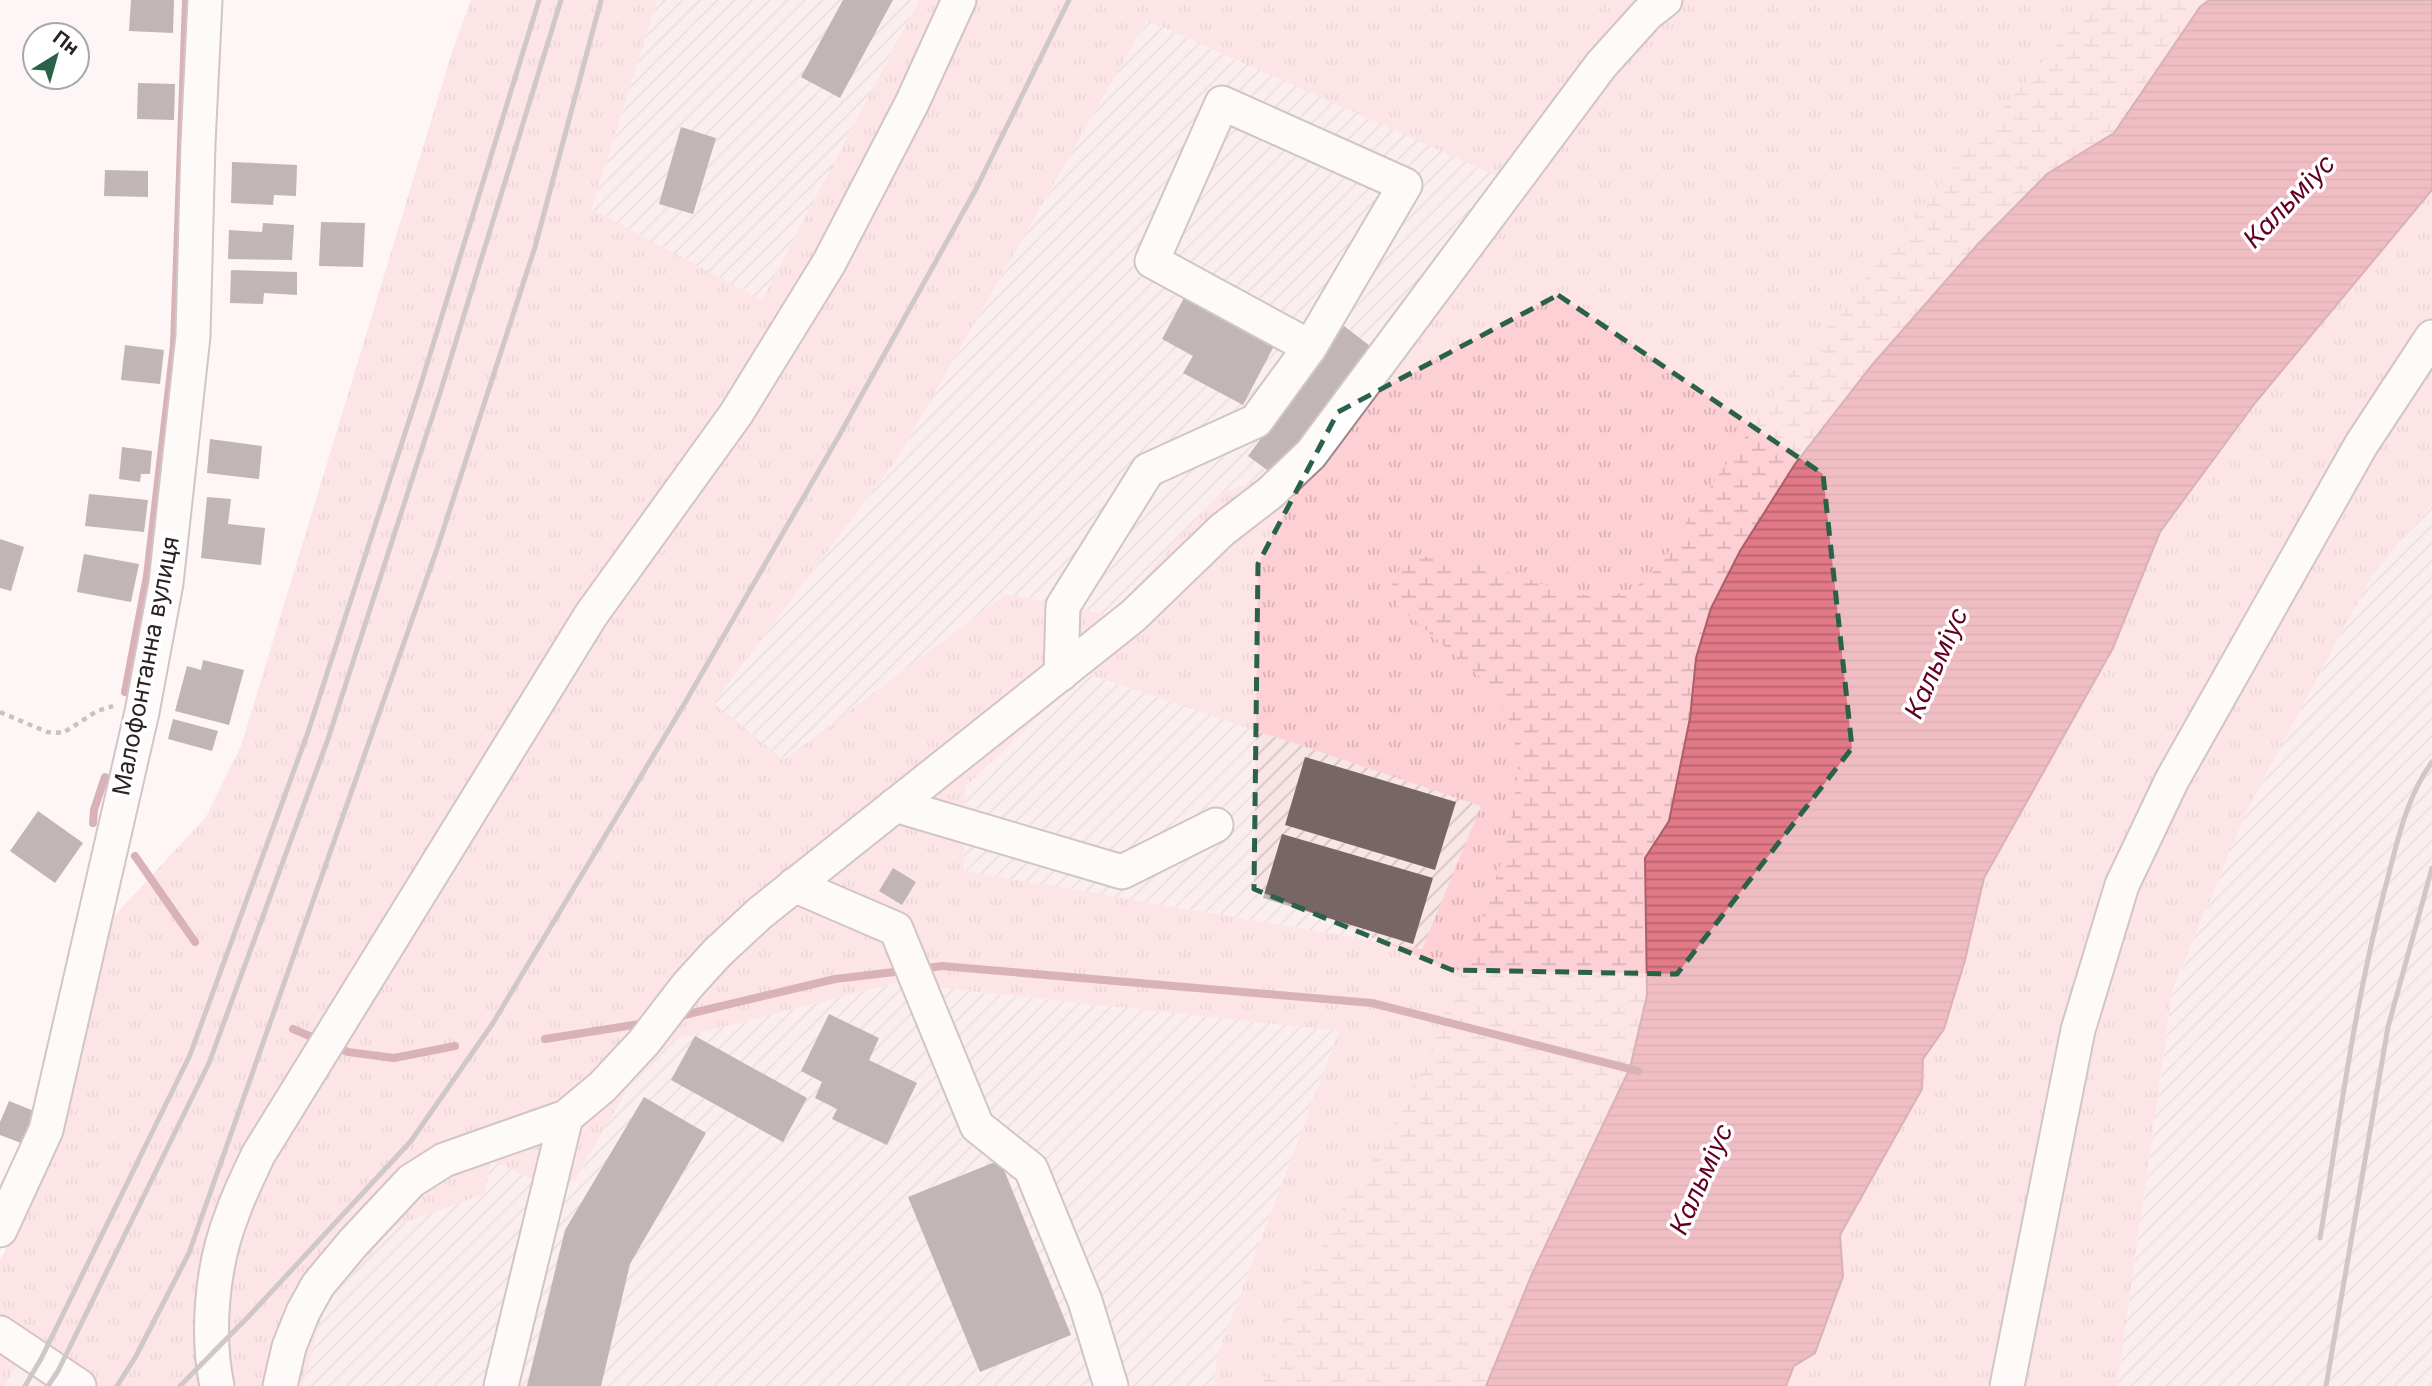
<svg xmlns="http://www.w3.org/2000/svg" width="2432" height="1386" font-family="Inter,sans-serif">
  <defs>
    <pattern id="industrial-furrows" width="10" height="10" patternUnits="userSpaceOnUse" patternTransform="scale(1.75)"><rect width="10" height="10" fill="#f8e5e6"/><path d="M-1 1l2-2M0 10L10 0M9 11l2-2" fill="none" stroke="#d5c4c5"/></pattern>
    <pattern id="grass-tufts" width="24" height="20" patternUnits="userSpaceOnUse" patternTransform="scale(1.75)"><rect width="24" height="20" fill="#fcd0d4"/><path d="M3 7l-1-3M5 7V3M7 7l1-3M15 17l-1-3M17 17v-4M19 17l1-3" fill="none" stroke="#d8b2b6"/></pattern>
    <pattern id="wetland-marsh" width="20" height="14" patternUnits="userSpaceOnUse" patternTransform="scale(1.75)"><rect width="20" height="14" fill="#fcd0d4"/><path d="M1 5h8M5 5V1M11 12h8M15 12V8" fill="none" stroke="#d8b2b6"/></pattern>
    <pattern id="water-rules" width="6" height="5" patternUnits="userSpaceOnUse" patternTransform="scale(1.75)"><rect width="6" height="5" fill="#e17987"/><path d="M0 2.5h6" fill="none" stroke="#b7636e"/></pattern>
  </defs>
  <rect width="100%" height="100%" fill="#fef5f6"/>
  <path fill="#f8e5e6" d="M22,1358L55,1386H4Z"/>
  <g fill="url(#industrial-furrows)">
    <path d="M657,0H919L762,301L592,210Z"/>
    <path d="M1147,20L1497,175L1274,475L1220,493L1110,615L1006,594L784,761L714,703L899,456Z"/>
    <path d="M2432,503V1386H2117L2173,990L2249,806L2372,576Z"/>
    <path d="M1084,673L1482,806L1422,949L963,871L965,787Z"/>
    <path d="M896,983L1339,1031L1217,1356L1214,1386H303L323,1307L395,1226L485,1194L491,1160L541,1163L574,1181L627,1090L672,1040Z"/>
  </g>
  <g fill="url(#grass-tufts)" fill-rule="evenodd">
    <path d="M471,0H657L592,209L762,300L919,0H2209L2200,7L2114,133L2047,174L1978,244L1872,365L1795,464L1740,551L1696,658L1690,718L1669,821L1647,995L1486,1386H1214L1217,1356L1339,1031L896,983L672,1040L627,1090L574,1181L542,1163L532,1179L491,1160L485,1194L395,1226L324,1307L303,1386H55L22,1358L4,1386H0V1261L58,1136L104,927L206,817L241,746L452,52ZM1147,20L1497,176L1275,475L1220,493L1110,615L1006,594L784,760L714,703L899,456ZM1084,673L1481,806L1422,949L964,871L965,787Z"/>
    <path d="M2432,190V503L2372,576L2249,806L2173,989L2117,1386H1786L1794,1366L1843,1276L1840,1235L1922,1089L1923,1059L1944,1029L1965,960L1984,878L2113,648L2160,532L2255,403Z"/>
  </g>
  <path fill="url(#wetland-marsh)" d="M2095,0H2209L2200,7L2114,133L2047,174L1978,244L1872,365L1795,464L1740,551L1711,608L1696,658L1690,718L1669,821L1645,858L1647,995L1630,1068L1532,1274L1486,1386H1261L1295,1297L1345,1203L1371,1163L1421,1075L1488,902L1505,850L1514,805L1518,768L1515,734L1505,710L1480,677L1397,605L1392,584L1401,566L1421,556L1490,566L1542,584L1592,597L1630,592L1661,565L1691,514L1772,399L1951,169Z"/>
  <path fill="url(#water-rules)" stroke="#aa5f69" stroke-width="2" d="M2209,0H2432V190L2255,403L2160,532L2113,648L1984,878L1965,960L1944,1029L1923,1059L1922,1089L1840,1235L1843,1276L1815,1353L1794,1366L1786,1386H1486L1532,1274L1630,1068L1647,995L1645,858L1669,821L1690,718L1696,658L1711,608L1740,551L1795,464L1872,365L1978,244L2047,174L2114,133L2200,7Z"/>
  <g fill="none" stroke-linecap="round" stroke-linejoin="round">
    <g stroke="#aa5f69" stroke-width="8">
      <path d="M125,692L147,576L174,345L186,0"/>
      <path d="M93,823L94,810L105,777"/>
      <path d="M135,856L195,942"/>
      <path d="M920,969L942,966L1372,1003L1638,1071"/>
      <path d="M676,1017L835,979L903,971"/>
      <path d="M293,1029L319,1040"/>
      <path d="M545,1039L646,1023"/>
      <path d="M334,1046L348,1052L394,1058L455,1046"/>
    </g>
  </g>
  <g fill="#786667">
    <path d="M131,0H174L173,33L129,31Z"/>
    <path d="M843,0H893L840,98L801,77Z"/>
    <path d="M138,83L175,84L174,120L137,119Z"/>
    <path d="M681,127L716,138L693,214L659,204Z"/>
    <path d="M232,162L297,165L296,196L274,195L273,205L231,203Z"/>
    <path d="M105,170L148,171V197L104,196Z"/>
    <path d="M321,222L365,223L363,267L319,266Z"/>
    <path d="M263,223L294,225L292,260L228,259L229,230L262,232Z"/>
    <path d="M231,270L297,272V295L264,293L263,304L230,303Z"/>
    <path d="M1185,296L1275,344L1243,405L1183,373L1193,356L1162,339Z"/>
    <path d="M1344,326L1370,346L1274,475L1248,456Z"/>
    <path d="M125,345L164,350L160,384L121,380Z"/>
    <path d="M210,439L262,446L259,479L207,473Z"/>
    <path d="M122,447L152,451L150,474H141L140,482L119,479Z"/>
    <path d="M89,494L148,500L144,532L85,526Z"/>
    <path d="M207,497L231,499L228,524L265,528L261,565L201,558Z"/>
    <path d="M0,539L24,547L11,591L0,588Z"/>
    <path d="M84,554L139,564L131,602L77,592Z"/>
    <path d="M203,660L244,670L229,725L175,711L187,666L201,670Z"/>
    <path d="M173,719L218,731L212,751L168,739Z"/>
    <path d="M1305,757L1456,802L1435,870L1285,825Z"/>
    <path d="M38,811L83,843L55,883L10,851Z"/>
    <path d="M1282,834L1433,878L1413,944L1263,898Z"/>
    <path d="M893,868L916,882L902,905L879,891Z"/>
    <path d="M829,1014L879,1038L869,1060L917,1083L887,1145L832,1119L837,1109L815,1098L822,1082L801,1071Z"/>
    <path d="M695,1036L807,1098L783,1142L671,1080Z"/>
    <path d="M644,1097L706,1133L630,1264L601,1386H527L565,1230Z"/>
    <path d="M9,1101L34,1111L21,1143L0,1135V1122Z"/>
    <path d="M1000,1160L1071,1335L980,1372L908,1197Z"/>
  </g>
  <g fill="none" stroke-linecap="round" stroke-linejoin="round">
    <defs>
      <g id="minor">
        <path d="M1061,674L1063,606L1148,470L1256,421L1310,347L1405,185L1222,103L1152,261L1310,347"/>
        <path d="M895,805L1122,872L1216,825"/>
        <path d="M794,885L896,929L977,1126L1031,1169L1085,1301L1111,1386"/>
        <path d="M0,1230L46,1130L142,712L166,583L193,336L198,143L205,0"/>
        <path d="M0,1333L79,1386"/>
        <path d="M217,1386C206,1333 212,1265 232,1215C239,1194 249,1175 258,1155L591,615L736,414L829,263L912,103L959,0"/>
        <path d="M280,1386L289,1347L303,1312L318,1285L353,1243L411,1181L444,1160L566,1117L602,1087L644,1042L687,986L717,953L760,913L1133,616L1222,530L1270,493L1311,454L1601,65L1647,14L1665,0"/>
        <path d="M501,1386L566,1117"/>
        <path d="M2007,1386L2078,1030L2122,885L2172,780L2361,445L2432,337"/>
      </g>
    </defs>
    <use href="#minor" stroke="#9d898a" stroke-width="37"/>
    <path stroke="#8c8384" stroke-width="4.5" stroke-dasharray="5 5" stroke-linecap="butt" d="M0,712L47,732L63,733L97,711L113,706"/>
    <use href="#minor" stroke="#fff" stroke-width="33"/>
    <g stroke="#978f90" stroke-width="5">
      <path d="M2320,1238C2340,1119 2355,998 2387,881C2397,842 2407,796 2432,762"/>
      <path d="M25,1386L41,1359L190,1055L308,732L420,387L539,0"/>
      <path d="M48,1386L58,1371L209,1063L328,739L440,393L561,0"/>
      <path d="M117,1386L136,1356L189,1253L437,549L535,247L601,0"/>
      <path d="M180,1386L249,1316L411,1141L493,1023L686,701L840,434L976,189L1069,0"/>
      <path d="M2326,1386L2388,1027L2432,868"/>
    </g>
  </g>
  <path d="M0 0H2432V1386H0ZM1558,295L1823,474L1852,748L1677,974L1452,970L1254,889L1258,564L1338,412Z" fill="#fef5f6" fill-opacity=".55" fill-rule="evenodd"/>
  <path fill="none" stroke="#2a6249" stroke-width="5" stroke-dasharray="14 9" stroke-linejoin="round" d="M1558,295L1823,474L1852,748L1677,974L1452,970L1254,889L1258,564L1338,412Z"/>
  <g text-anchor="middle" stroke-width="7" stroke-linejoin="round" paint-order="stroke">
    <g font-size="24" fill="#2a2223" stroke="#fff">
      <text transform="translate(146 666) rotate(-79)" y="8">Малофонтанна вулиця</text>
    </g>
    <g font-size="26" font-style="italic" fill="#630021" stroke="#fff">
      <text transform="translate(2289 201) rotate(-46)" y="9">Кальміус</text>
      <text transform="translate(1936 663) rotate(-66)" y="9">Кальміус</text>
      <text transform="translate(1701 1179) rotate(-66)" y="9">Кальміус</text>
    </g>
  </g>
  <g transform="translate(56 56) rotate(37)"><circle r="33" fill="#ffffff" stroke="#aaa7a7" stroke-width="2"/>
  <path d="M0-5L12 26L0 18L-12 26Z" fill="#2a6249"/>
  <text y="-10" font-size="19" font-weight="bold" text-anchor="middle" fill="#2a2223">Пн</text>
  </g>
</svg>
